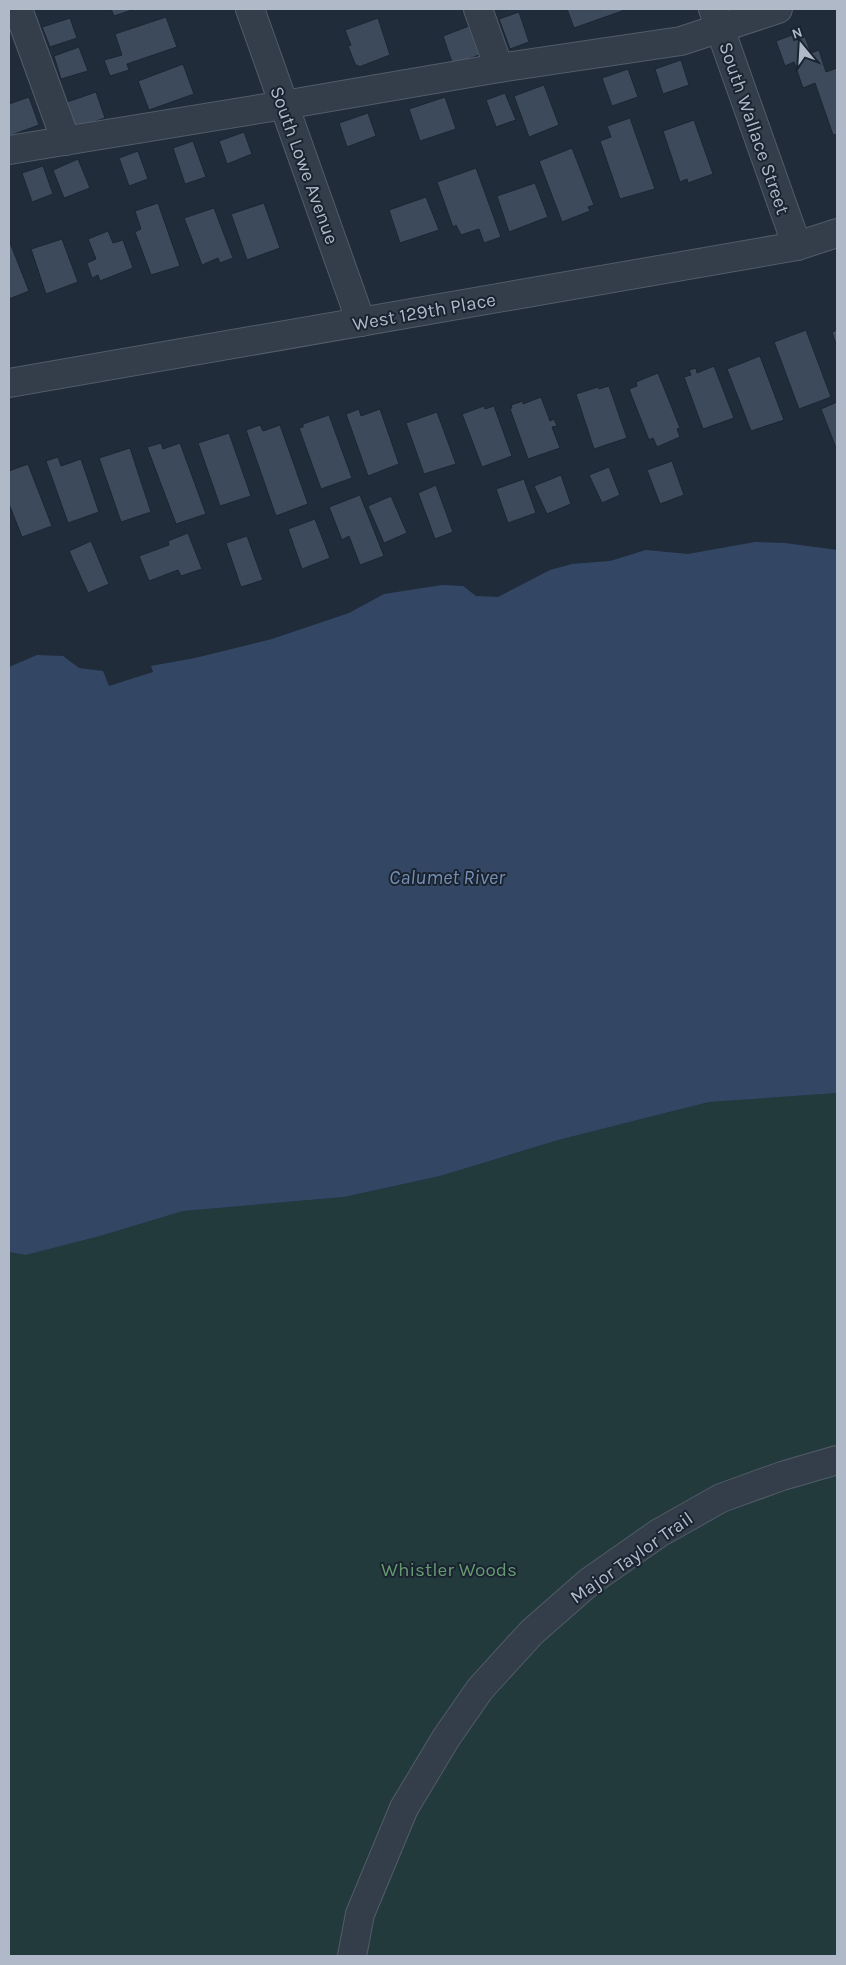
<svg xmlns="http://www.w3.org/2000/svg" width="846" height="1965" font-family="Karla,sans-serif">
  <rect width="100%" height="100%" fill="#212c3b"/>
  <path fill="#233a3c" d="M837,1093V1956H9V1252L26,1255L100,1236L183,1211L344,1197L440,1176L558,1140L709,1102Z"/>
  <path fill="#334764" d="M755,542L785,543L837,550V1093L709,1102L558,1140L440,1176L344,1197L183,1211L100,1236L26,1255L9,1252V667L37,655L63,656L79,668L103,671L109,686L153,672L151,666L195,658L272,639L349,613L384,594L442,585L463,586L476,596L498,597L550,570L572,564L610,561L646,550L688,554Z"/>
  <g fill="#3c4a5b" stroke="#1c2532">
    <path d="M111,9H135L114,16Z"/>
    <path d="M567,9H625V10L574,28Z"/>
    <path d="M519,12L529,42L510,49L499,19Z"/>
    <path d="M166,17L177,47L127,64L129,70L110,76L104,60L122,55L115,34Z"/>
    <path d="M70,18L77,38L50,47L42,27Z"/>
    <path d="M378,18L390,55L359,67L358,65L356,66L348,46L351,45L345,30Z"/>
    <path d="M469,26L479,55L453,65L443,36Z"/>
    <path d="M803,31L811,53L819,50L826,72L837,68V134L833,135L815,83L803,88L794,62L785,66L776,41Z"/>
    <path d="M79,47L88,71L61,79L54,56Z"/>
    <path d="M681,60L689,85L663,94L655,69Z"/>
    <path d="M183,64L194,94L149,110L138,81Z"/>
    <path d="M628,69L638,97L612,106L602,78Z"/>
    <path d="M544,85L559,125L529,137L514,96Z"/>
    <path d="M96,92L105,118L76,128L67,102Z"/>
    <path d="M505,93L516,120L496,127L486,100Z"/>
    <path d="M29,97L39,125L9,136V104Z"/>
    <path d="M445,97L456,129L420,141L409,109Z"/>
    <path d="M368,113L376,136L347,147L339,123Z"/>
    <path d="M630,118L655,189L620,199L600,141L611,137L607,126Z"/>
    <path d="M694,120L713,174L688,183L687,179L680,182L663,131Z"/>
    <path d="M244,132L252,154L227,164L219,141Z"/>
    <path d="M193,141L206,177L185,184L173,148Z"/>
    <path d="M572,148L594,205L588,207L590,211L562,222L539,161Z"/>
    <path d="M138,151L148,179L129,186L119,158Z"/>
    <path d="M78,159L90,188L64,198L53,170Z"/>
    <path d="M43,166L53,194L32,202L22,173Z"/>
    <path d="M476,168L501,237L484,243L479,229L461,235L456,225L453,227L437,182Z"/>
    <path d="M535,183L548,217L509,232L497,196Z"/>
    <path d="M426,197L439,230L400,243L389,210Z"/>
    <path d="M158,203L180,266L151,275L135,232L141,229L135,211Z"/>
    <path d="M264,203L280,248L247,260L231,214Z"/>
    <path d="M214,208L233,258L220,263L218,258L202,265L184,218Z"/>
    <path d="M108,231L113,243L123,240L133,268L100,281L98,275L92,278L87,263L96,259L88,239Z"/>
    <path d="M62,239L78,282L46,294L31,249Z"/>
    <path d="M9,240L29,291L9,299Z"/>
    <path d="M806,330L831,397L799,409L774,342Z"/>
    <path d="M837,330V347L832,332Z"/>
    <path d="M760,356L784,420L751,431L727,369Z"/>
    <path d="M714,366L734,418L703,429L684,377L691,375L689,370L696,368L697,373Z"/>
    <path d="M658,373L680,428L677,429L680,437L657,447L653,438L649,440L629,389L637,386L636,382Z"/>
    <path d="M609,386L627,438L594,449L576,394L598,387L599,389Z"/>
    <path d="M541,397L550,421L554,419L557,426L552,427L560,448L528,459L510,409L512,408L511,405L523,401V404Z"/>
    <path d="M837,402V447L836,448L821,409Z"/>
    <path d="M484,406L485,409L494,406L512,456L482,467L462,414Z"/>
    <path d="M359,409L361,416L380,409L399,464L368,476L346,414Z"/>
    <path d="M437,412L456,464L424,474L406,423Z"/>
    <path d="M329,415L352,478L321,489L299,428L303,427V424Z"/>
    <path d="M260,425L263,431L280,425L308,504L276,516L246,430Z"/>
    <path d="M229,433L251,496L220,506L198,443Z"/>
    <path d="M161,443L163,449L180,443L206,514L176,524L147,447Z"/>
    <path d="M130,448L151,512L121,522L99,458Z"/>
    <path d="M58,457L61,466L81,459L99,512L68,523L46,461Z"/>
    <path d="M672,461L684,495L660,504L647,470Z"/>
    <path d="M28,464L52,526L22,537L9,504V471Z"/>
    <path d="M609,467L620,495L602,503L589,475Z"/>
    <path d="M561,475L571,504L547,514L534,486Z"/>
    <path d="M524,479L536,513L508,523L496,489Z"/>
    <path d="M436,485L453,532L435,539L418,493Z"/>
    <path d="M360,495L384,556L360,565L349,536L342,540L329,507Z"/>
    <path d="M391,496L407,533L384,543L368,506Z"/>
    <path d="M315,519L330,558L302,569L288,529Z"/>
    <path d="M188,533L202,569L181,576L178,570L149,581L139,556L169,545L168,541Z"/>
    <path d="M247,536L263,580L241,587L226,543Z"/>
    <path d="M91,541L109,584L88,593L69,551Z"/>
  </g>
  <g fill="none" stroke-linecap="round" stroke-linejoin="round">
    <defs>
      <g id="minor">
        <path d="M18,9L66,141"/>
        <path d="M250,9L361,322"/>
        <path d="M478,9L499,68"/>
        <path d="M713,9L797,246"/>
        <path d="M9,150L284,105L499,68L681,41L778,9"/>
        <path d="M9,383L797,246L837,233"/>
        <path d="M352,1956L360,1914L404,1808L446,1738L480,1689L532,1632L589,1582L659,1533L721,1498L782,1476L837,1460"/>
      </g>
    </defs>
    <use href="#minor" stroke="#525c69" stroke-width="30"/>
    <use href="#minor" stroke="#343e4b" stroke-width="28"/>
  </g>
  <g text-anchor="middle" stroke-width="4" stroke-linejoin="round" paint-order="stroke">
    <g font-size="19" fill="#afb9c8" stroke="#1a2330">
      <text transform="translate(755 128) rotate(71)" y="7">South Wallace Street</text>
      <text transform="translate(305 165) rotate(70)" y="7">South Lowe Avenue</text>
      <text transform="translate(424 311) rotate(-10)" y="7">West 129th Place</text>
      <text transform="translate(631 1557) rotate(-35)" y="7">Major Taylor Trail</text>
    </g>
    <g font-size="19" fill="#659a71" stroke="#1a2330">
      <text x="449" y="1576">Whistler Woods</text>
    </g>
    <g font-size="20" font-style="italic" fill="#758fb2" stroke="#1a2330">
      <text x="447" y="884">Calumet River</text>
    </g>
  </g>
  <rect width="846" height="1965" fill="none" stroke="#afb9c8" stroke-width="20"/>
  <g transform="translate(801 45) rotate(342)" stroke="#1a2330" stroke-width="4" paint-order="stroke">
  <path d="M0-4L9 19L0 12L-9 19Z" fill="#afb9c8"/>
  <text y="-8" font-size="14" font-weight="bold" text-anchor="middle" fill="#afb9c8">N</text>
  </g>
</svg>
